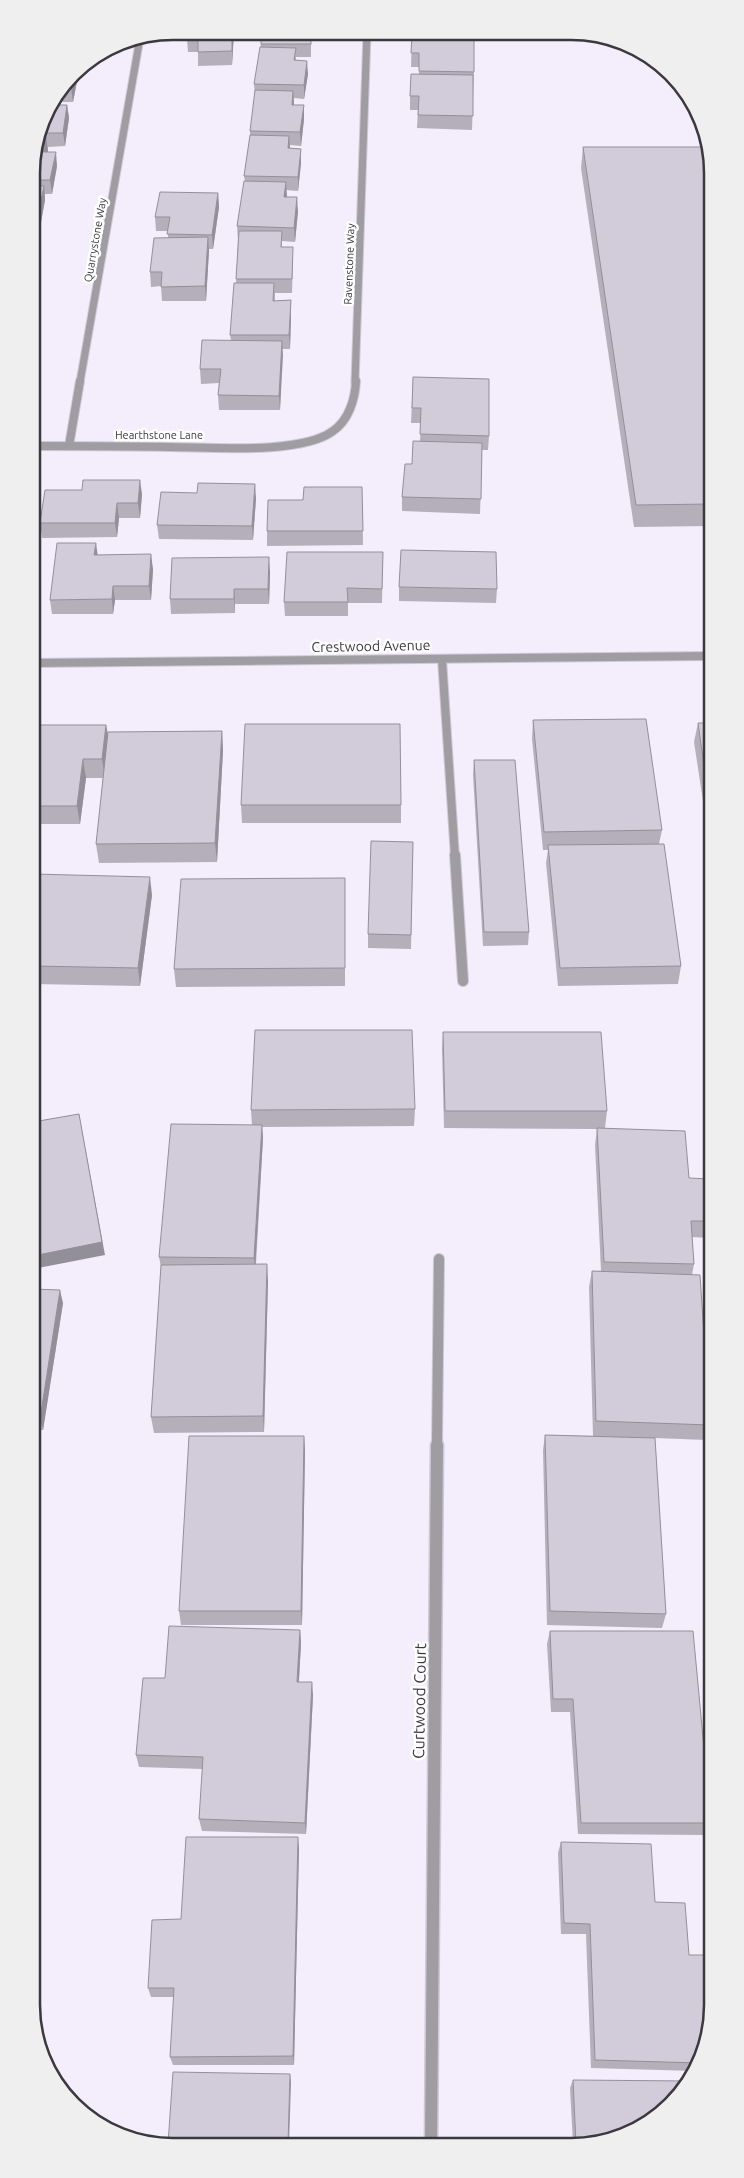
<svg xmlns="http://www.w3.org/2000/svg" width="744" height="2178" font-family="Ubuntu,sans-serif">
  <rect width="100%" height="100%" fill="#f3edfc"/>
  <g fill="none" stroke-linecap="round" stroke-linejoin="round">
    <defs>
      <path id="service-far1" d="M442,659L455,857"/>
      <path id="service" d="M455,855L463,981"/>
      <g id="minor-far3">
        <path d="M80,382L140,38"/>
        <path d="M355,382L367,33"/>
      </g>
      <g id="minor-far2">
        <path d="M32,446C78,446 123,446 169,447C209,447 301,455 333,431C349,420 355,399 356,381"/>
        <path d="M69,446L80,381"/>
      </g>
      <path id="minor-far1" d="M437,1446L439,1259"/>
      <path id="minor" d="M431,2144L437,1445"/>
      <path id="tertiary" d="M32,663L711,656"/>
    </defs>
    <use href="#service-far1" stroke="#cec9d6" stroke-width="10"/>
    <use href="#service" stroke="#cec9d6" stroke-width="12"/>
    <use href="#minor-far3" stroke="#cec9d6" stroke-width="9"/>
    <use href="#minor-far2" stroke="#cec9d6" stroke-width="10"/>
    <use href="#minor-far1" stroke="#cec9d6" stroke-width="12"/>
    <use href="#minor" stroke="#cec9d6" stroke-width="15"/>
    <use href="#tertiary" stroke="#cec9d6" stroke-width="10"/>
    <use href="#service-far1" stroke="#9f9ca2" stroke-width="8"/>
    <use href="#service" stroke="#9f9ca2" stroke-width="10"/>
    <use href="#minor-far3" stroke="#9f9ca2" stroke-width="7"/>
    <use href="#minor-far2" stroke="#9f9ca2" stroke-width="8"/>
    <use href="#minor-far1" stroke="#9f9ca2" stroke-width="10"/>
    <use href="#minor" stroke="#9f9ca2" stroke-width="12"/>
    <use href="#tertiary" stroke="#9f9ca2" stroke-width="8"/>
  </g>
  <g fill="#b5afbb">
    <path d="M184,31L234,32L232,65L198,66V52H188L187,39H185Z"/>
    <path d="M311,32V57H296V60L308,74L304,99L294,98V105H304V119L301,146L290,145V148L301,149V163L298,191L286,190V197L298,211L295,242L282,241V247L293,261L292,293H275V301L291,300V315L290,349H282L280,410H219L218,395L219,383L201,384L200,369L231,340L230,335L236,283L238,240L237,226L245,181L244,176L250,137V131L255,96L254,84L261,44Z"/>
    <path d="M419,33H472L474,72L472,130L417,128L418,110H410V96L419,74V67H411L412,34H419Z"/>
    <path d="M77,69L78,76L73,102H58L59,105H67L69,118L65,146L48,147V152L57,166L52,194H45V200L37,244H32V163L46,110Z"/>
    <path d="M583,147H710V526L634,527L581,168Z"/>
    <path d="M218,193L219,207L213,249H209L206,301H162L161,286L151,287L150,272L168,237V231H156L155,217Z"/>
    <path d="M413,377L489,436L488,450H482L480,514L402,511V497L412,464L420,441L421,423H411Z"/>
    <path d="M362,487L363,545L267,546V531L303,500Z"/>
    <path d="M142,494L140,518H119L117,537L42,538L40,523Z"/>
    <path d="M256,498L253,540L159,539L157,525Z"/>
    <path d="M383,552L382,603H348V616H285L284,602Z"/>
    <path d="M153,569L151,600H115L113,614H52L50,600Z"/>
    <path d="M270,572L269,604H235V613L171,614L170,599Z"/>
    <path d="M399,587L497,589L496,603L399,601Z"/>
    <path d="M533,720L662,830L659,844L681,966L678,984L558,986L546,863L548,850H543L532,739Z"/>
    <path d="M698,723H711V827H707L694,742Z"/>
    <path d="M32,725H106L108,733L222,731L223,750L217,862L99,863L96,844L103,778H86L80,824H32Z"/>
    <path d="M474,760L529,932L528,945L483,946L473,775Z"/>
    <path d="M241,805H401V823H242Z"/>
    <path d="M413,842L411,949L368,948V934Z"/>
    <path d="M33,874L152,895L140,986L33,984Z"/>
    <path d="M345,878V986L176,987L174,969Z"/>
    <path d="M443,1032L607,1111L605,1128L689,1178L711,1221V1230L709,1238L692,1237L694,1264L692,1275L710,1425L706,1440L655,1438L666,1614L662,1628L547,1625L543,1450L545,1435L593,1436L589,1287L592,1271H601L595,1145L597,1129L444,1128L442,1049Z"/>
    <path d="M415,1109L414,1126L262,1127L263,1138L256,1264L268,1281L264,1432L154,1433L151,1417L161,1267L159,1257L252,1125L251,1110Z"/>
    <path d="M33,1289L63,1303L43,1430H33Z"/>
    <path d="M304,1436L305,1451L302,1625H181L179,1611Z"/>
    <path d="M300,1630L301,1643L299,1682L313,1695L306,1834L202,1831L199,1819L203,1769L139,1767L136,1755L165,1678Z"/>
    <path d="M550,1631L711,1823L706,1835L578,1834L570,1712H551L547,1644Z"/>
    <path d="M561,1842L655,1902L689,1955L702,2059L695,2071L591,2068L586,1934H561L558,1853Z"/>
    <path d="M299,1848L294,2065H173L170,2057L174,1997H151L148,1988L181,1919Z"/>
    <path d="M573,2080L599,2144H573L570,2088Z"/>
  </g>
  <g fill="#938f99">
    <path d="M232,32H234L232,65Z"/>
    <path d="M307,61L308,74L304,99V85Z"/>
    <path d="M77,69L78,76L73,102L71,88L74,73Z"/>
    <path d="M293,91L294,105H292Z"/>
    <path d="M57,95L59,105H55L56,97Z"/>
    <path d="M67,105L69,118L65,146L63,133Z"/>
    <path d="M304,105V119L301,146L300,132Z"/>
    <path d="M289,136L290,149L288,148Z"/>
    <path d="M46,137L48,151L45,166L43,152Z"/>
    <path d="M301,149V163L298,191V177Z"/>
    <path d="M56,152L57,166L52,194L50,180Z"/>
    <path d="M286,182L287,196L285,211L284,197Z"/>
    <path d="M44,186L45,200L37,244L35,230Z"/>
    <path d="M218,193L219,207L213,249L212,235Z"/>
    <path d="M297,197L298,211L295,242L294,228Z"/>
    <path d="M208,237L209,251L206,301L205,286Z"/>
    <path d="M36,249L38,263L32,289V266Z"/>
    <path d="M291,300V315L290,349L289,335Z"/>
    <path d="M282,341L283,355L280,410L279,396Z"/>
    <path d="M140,480L142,494L140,518L138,503Z"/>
    <path d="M255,484L256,498L253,540L252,526Z"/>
    <path d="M117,503L119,518L117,537L115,523Z"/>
    <path d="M96,543L98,557L94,555Z"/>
    <path d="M151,554L153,569L151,600L149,586Z"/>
    <path d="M269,557L270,572L269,604L268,589Z"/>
    <path d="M113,586L115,600L113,614L112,599Z"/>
    <path d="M234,589L235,604V613L234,599Z"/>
    <path d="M106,725L109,744L105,778L102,759Z"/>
    <path d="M222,731L223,750L217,862L215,843Z"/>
    <path d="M83,759L86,778L80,824L77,806Z"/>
    <path d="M150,877L152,895L140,986L138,968Z"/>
    <path d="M79,1114L105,1255L33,1269V1256Z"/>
    <path d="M262,1125L263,1138L255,1270L254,1258Z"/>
    <path d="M267,1264L268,1281L264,1432L263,1416Z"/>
    <path d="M60,1290L63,1303L43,1430L40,1419Z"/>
    <path d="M304,1436L305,1451L302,1625L301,1611Z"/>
    <path d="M300,1630L301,1643L298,1695L297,1682Z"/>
    <path d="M312,1682L313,1695L306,1834L305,1823Z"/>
    <path d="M298,1837L299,1848L294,2065L293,2056Z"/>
    <path d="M290,2074L291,2082L289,2144H288Z"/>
  </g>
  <g fill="#d2ccda" stroke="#938f99">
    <path d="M187,31L232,32V51L198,52V38L187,39Z"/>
    <rect x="261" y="32" width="50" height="12"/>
    <path d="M412,34L474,35V72L419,71V53H411Z"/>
    <path d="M260,47L296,48L294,60L307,61L304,85L254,84Z"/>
    <path d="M74,73L71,88H63Z"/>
    <path d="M411,74L473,75V116L418,115L419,96H410Z"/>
    <path d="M255,90L293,91L292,105H304L300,132L250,131Z"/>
    <path d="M56,97L55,105H67L63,133H40L46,110Z"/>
    <path d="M250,135L289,136L288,148L301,149L298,177L244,176Z"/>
    <path d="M39,137H46L43,152H56L50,180H32V163Z"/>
    <path d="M583,147H710V504L636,505Z"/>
    <path d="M244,181L286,182L284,197H297L294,228L237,226Z"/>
    <path d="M32,186H44L35,230H32Z"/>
    <path d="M160,192L218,193L212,235L167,234L170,217H155Z"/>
    <path d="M239,231H282L281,247H293L292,279H236Z"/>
    <path d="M208,237L205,286L161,287L162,272H150L154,238Z"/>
    <path d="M32,249H36L32,266Z"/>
    <path d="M234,283H274L273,301L291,300L289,335H230Z"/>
    <path d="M202,340L282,341L279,396L218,395L221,369H200Z"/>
    <path d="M413,377L489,379V436L420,434L421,408H412Z"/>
    <path d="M413,441L482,443L481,499L402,497L405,464H412Z"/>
    <path d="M83,480H140L138,503H117L115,523H40L45,490H82Z"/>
    <path d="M198,483L255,484L252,526L157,525L161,492L197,493Z"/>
    <path d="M304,487H362L363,531H267L268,500H303Z"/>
    <path d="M57,543H96L94,555L151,554L149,586H113L112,599L50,600Z"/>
    <path d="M401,550L496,552L497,589L399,587Z"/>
    <path d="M287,552H383L382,589L347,588L348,602H284Z"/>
    <path d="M269,557L268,589H234V599H170L172,558Z"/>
    <path d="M646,719L662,830L544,832L533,720Z"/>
    <path d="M698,723H711V808H710Z"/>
    <path d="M245,724H400L401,805H241Z"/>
    <path d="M32,725H106L102,759H83L77,806H32Z"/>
    <path d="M222,731L215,843L96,844L108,732Z"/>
    <path d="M474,760H515L529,932H484Z"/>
    <path d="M371,841L413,842L411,935L368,934Z"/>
    <path d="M664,844L681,966L560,968L548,845Z"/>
    <path d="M33,874L150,877L138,968L33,966Z"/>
    <path d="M345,878V968L174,969L181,879Z"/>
    <path d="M255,1030H412L415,1109L251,1110Z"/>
    <path d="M443,1032H601L607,1111H445Z"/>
    <path d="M79,1114L102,1242L33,1256V1122Z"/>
    <path d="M171,1124L262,1125L254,1258L159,1257Z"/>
    <path d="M597,1128L685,1131L689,1178L710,1179L711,1193V1221H691L694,1264L604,1262Z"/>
    <path d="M267,1264L263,1416L151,1417L161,1265Z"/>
    <path d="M592,1271L700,1275L710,1425L596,1421Z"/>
    <path d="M33,1289L60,1290L40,1419L33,1418Z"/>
    <path d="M545,1435L655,1438L666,1614L550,1611Z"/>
    <path d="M189,1436H304L301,1611H179Z"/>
    <path d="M169,1626L300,1630L297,1682H312L305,1823L199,1819L203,1757L136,1755L143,1678H165Z"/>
    <path d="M550,1631H693L711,1823H581L573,1699H553Z"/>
    <path d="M186,1837H298L293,2056L170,2057L174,1988H148L152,1920L181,1919Z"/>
    <path d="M561,1842L651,1844L655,1902L685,1903L689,1955H712V2014L702,2059L700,2063L595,2060L590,1924L564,1923Z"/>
    <path d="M173,2072L290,2074L288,2144H168Z"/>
    <path d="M573,2080L689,2081L678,2098L642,2128L599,2144H576Z"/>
  </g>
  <g text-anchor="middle" stroke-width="5" stroke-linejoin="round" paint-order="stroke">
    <g font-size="11" fill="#3b393e" stroke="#fff">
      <text transform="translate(95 240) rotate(-80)" y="4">Quarrystone Way</text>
      <text transform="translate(349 264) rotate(-88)" y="4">Ravenstone Way</text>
      <text x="159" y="439">Hearthstone Lane</text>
    </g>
    <g font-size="14" fill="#3b393e" stroke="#fff">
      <text transform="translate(371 646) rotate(-1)" y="5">Crestwood Avenue</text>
    </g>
    <g font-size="16" fill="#3b393e" stroke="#fff">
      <text transform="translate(419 1701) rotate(-89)" y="6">Curtwood Court</text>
    </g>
  </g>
  <path d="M0 0H744V2178H0ZM173 40H571A133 133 0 0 1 704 173V2005A133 133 0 0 1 571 2138H173A133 133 0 0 1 40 2005V173A133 133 0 0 1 173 40Z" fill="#efeff0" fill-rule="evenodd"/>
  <path fill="none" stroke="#3b393e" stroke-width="2.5" d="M173 40H571A133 133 0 0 1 704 173V2005A133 133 0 0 1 571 2138H173A133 133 0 0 1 40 2005V173A133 133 0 0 1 173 40Z"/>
</svg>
